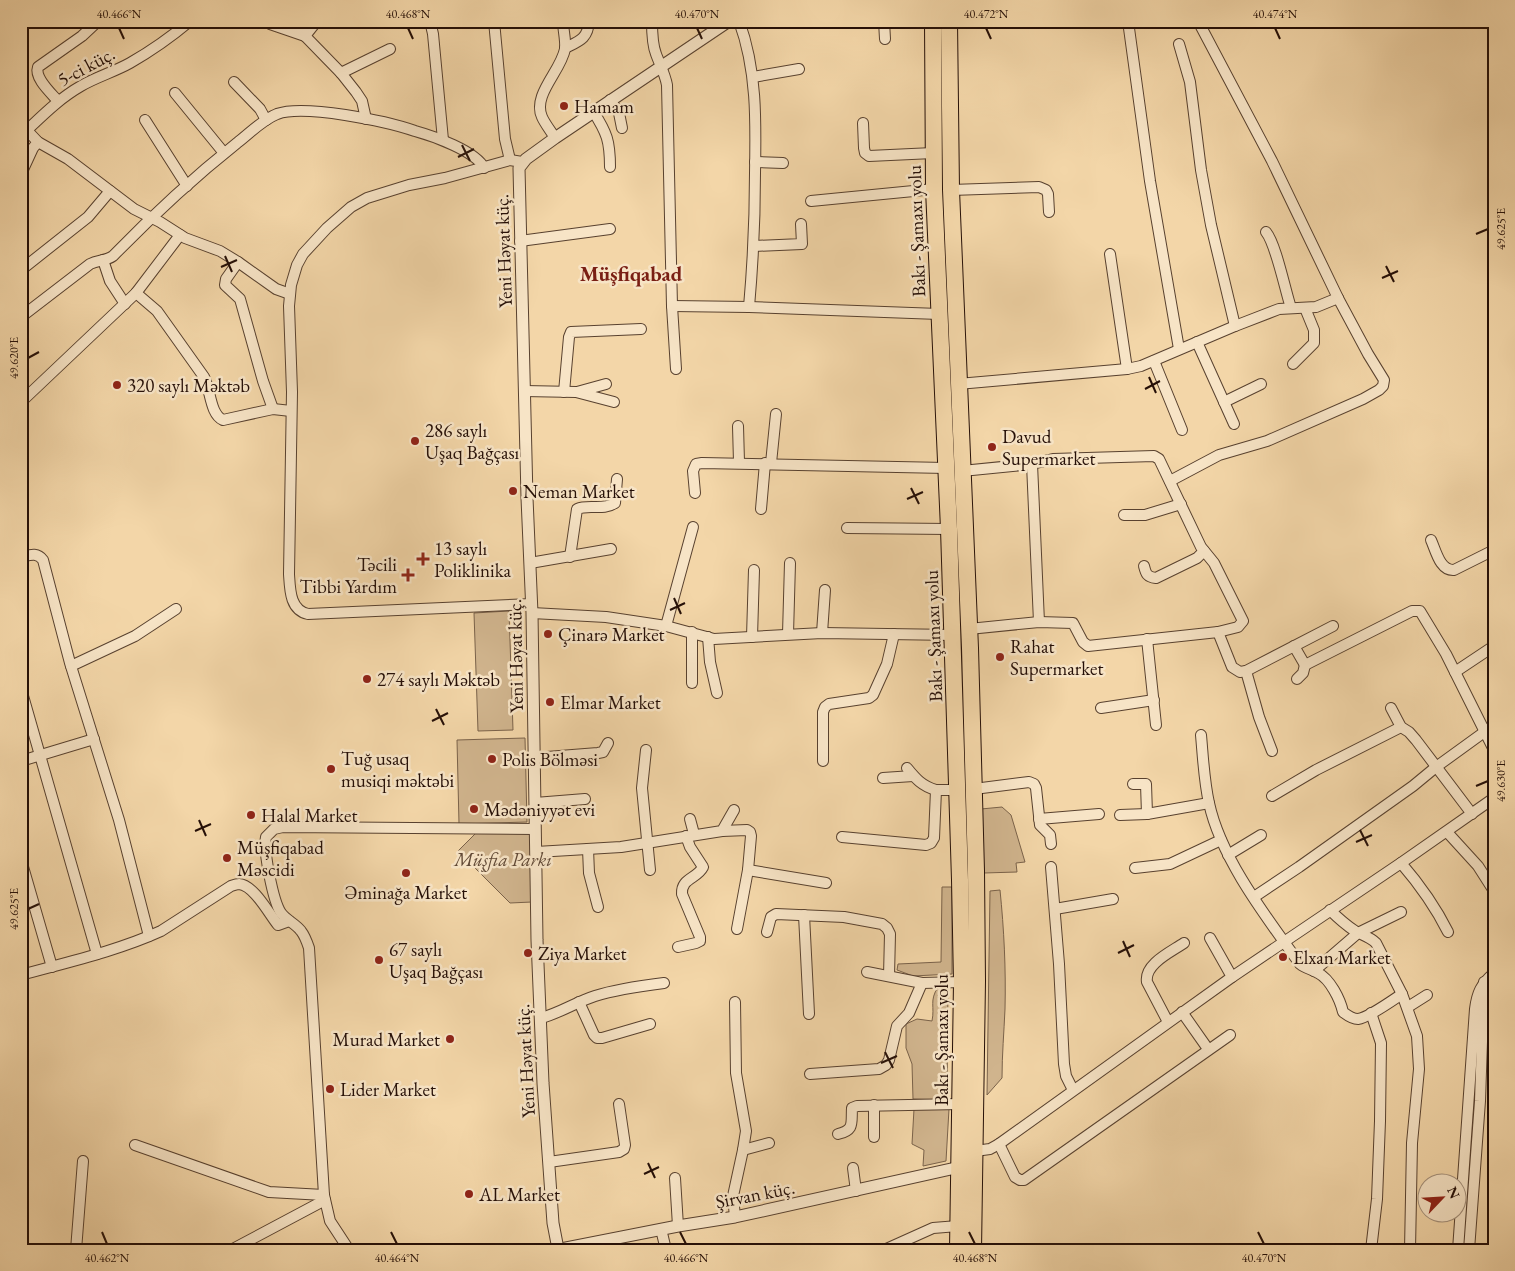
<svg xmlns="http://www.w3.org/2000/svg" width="1515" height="1271" font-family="'EB Garamond',serif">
  <rect width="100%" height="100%" fill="#f3d6a8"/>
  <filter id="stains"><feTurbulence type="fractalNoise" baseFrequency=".004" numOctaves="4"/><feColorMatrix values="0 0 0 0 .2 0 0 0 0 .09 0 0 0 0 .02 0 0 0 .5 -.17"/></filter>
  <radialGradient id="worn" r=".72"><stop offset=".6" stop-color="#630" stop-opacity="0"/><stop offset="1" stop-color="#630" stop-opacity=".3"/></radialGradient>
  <g fill="#d0b48d" stroke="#7a624a">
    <path d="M509,611L513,730L478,731L474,613Z"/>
    <path d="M525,738L527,822L459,824L457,740Z"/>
    <path d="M1002,807L1011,815L1025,862L1016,863L1017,872L984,873L981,809Z"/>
    <path d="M530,831L532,902L510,903L458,851L476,833Z"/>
    <path d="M942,887H952V974L913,976L897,970L898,964L941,962Z"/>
    <path d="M1000,890C1004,929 1006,969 1005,1009C1004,1032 1002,1055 1002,1078L987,1095L990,891Z"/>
    <path d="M948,986L947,1100L913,1099L912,1064L906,1048V1024L917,1019L932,1021C935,1006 929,1001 938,987Z"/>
    <path d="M914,1109H949L946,1161L923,1166L924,1150L912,1144Z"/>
  </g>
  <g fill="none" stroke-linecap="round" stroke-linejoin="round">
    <defs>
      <g id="minor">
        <path d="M302,21L305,36L341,73L356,92L362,101L366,119"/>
        <path d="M430,21L433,34L443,140"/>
        <path d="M494,21L505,139L510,160"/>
        <path d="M652,21C652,32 652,44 656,54C660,65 665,74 667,85L672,306L676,369"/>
        <path d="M739,21C757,70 756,121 755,173C755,217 753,262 749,307"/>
        <path d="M884,21L885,39"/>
        <path d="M1128,21L1150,181L1179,349"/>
        <path d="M270,24L305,36L317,21"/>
        <path d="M1179,44L1190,82L1201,170L1211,225L1235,326"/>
        <path d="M565,48C579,41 588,39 589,21"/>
        <path d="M341,73L390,49"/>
        <path d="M753,77L799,69"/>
        <path d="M234,82L260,109L266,120"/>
        <path d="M175,93L224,153"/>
        <path d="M610,100L619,113L622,128"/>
        <path d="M58,101C51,93 34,78 38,67L82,36L98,21"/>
        <path d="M593,111C607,133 610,141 610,167"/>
        <path d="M145,120L187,186"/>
        <path d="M863,123L864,148L865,153L869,156L933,153"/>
        <path d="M21,124L38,142L68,159L134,209L160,222L185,238L220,251L238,262L276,289L290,294"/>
        <path d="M27,130C44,114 60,98 81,86C96,77 114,72 130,63C151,51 171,37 190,21"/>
        <path d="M555,138C551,131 545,124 542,117C532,95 561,71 565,49C566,40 563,30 563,21"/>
        <path d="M522,162L510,160L445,178L409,185L367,198L351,207L327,228L303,254L297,265L291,285L289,306L292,392L289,574C290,590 290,610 308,614L532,604"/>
        <path d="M755,162L783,163"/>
        <path d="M21,174L33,148L38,142"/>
        <path d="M951,190L1039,187L1046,190L1048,194L1049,212"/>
        <path d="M811,201L934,189"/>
        <path d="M1266,232C1276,244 1285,290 1291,308"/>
        <path d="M520,241L610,229"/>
        <path d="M754,246L802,244L801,224"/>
        <path d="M1110,254L1127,369"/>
        <path d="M103,260L110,281L125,304"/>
        <path d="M238,262L226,279L225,285L240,299L263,381L273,409"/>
        <path d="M21,270L88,217L110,191"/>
        <path d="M136,293L157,311L204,377C211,391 210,414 223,420L273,409L291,411"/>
        <path d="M672,306L749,307L939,314"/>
        <path d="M21,317L90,264C98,260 106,261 113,256C152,216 193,178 237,143C249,134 262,120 277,114C304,104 386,121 415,131C433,136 476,151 484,168"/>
        <path d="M1197,342L1234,424"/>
        <path d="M1154,361L1182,430"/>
        <path d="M1293,364L1314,343V330L1305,308"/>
        <path d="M958,384L1127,369L1141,366L1235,326L1279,309L1316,307L1338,298"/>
        <path d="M524,391L576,392L614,402"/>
        <path d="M564,392L569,337L571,332L641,329"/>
        <path d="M577,392L606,384"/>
        <path d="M21,402L136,293L180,235"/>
        <path d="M1224,402L1261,384"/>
        <path d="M738,426L739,462"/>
        <path d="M771,463L776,414"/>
        <path d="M1032,464L1039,622"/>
        <path d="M962,471L1032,464L1053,459L1154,456L1159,459L1201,547L1214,563L1243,621L1238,627L1218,632L1088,646L1083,642L1073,623L1039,622L969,629"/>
        <path d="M1170,481L1219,455L1267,441L1363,399L1379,390L1383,386L1384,380L1368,354L1338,298L1272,161L1198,21"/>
        <path d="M695,493L693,471L696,464L702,463L946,468"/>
        <path d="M761,509L765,463"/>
        <path d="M1124,515H1145L1181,504"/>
        <path d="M847,528L949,529"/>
        <path d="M1431,540C1436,551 1440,571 1454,570L1494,550"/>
        <path d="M21,557C30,555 37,552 43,560L70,663L119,820L149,936"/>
        <path d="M570,557L577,509C589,504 603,511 615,503L617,479"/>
        <path d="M530,563L611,549"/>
        <path d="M1144,566C1146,574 1147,577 1156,578L1197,558L1204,551"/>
        <path d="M532,613L606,617L666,626L714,639L822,633L953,635"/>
        <path d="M666,626L693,527"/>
        <path d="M1218,632L1232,667L1240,672L1246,671L1333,626"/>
        <path d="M822,633L825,590"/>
        <path d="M788,634L790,563"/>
        <path d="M708,637L710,662L717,693"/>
        <path d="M752,637L754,570"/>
        <path d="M1147,639L1156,725"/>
        <path d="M1294,646L1305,665L1412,611H1420L1446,654L1494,750"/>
        <path d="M71,666L135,636L176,609"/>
        <path d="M1246,671L1259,717L1272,751"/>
        <path d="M1455,672L1494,646"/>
        <path d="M1297,679L1303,673L1305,665"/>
        <path d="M692,683V632"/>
        <path d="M21,689L97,954"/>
        <path d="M1101,708L1154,700"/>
        <path d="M1391,708L1401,727L1409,732L1416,740L1472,814"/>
        <path d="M1201,735C1203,757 1204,781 1209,803C1221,859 1267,918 1300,964C1306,969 1312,969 1318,973C1330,979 1340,999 1343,1012C1347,1015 1352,1019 1358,1019C1368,1018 1393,1000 1402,994"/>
        <path d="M646,750L642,788L650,870"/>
        <path d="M534,758L598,753L603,752L608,743"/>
        <path d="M21,761L94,739"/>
        <path d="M823,761V712L825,707L829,704L869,698L873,695L887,664L894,634"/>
        <path d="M907,768C916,779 922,786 936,790"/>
        <path d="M883,778L913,776"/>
        <path d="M1133,784H1146L1147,814"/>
        <path d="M974,789L1029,782L1034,784L1036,788L1040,825L1050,835L1051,844"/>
        <path d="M1272,796L1316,770L1401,727"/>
        <path d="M535,803L585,799"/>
        <path d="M1120,815L1147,814L1209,803"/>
        <path d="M690,819L694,834"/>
        <path d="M1039,819L1099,814"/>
        <path d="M722,831L747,830L750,832L751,836L748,870L737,929"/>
        <path d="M1447,832L1478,866L1494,891"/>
        <path d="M842,837L926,845L931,843L934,838L936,790H959"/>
        <path d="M588,849L589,873L598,907"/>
        <path d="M536,852L621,847L722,831L734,810"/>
        <path d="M1228,855L1261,835"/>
        <path d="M21,860L52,967"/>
        <path d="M1401,863C1420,885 1435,906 1448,932"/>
        <path d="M1051,867L1059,964L1064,1064L1066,1076L1073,1090"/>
        <path d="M1135,868L1170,864L1221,840"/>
        <path d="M748,870L826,883"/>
        <path d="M1254,897L1299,867L1413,786L1436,767L1494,725"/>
        <path d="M1055,909L1113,899"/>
        <path d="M1330,910C1338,918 1346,925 1355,931C1362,935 1370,937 1376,943L1402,994L1417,1036L1419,1069L1412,1143L1410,1250"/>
        <path d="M804,915L809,1014"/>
        <path d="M767,932L771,917L776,914L844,917L882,924L887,928L890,934L889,976"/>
        <path d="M1210,938L1232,977"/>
        <path d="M678,947L696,943L700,941V937L682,894C681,878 697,879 703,867L690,847L686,836"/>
        <path d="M1314,971L1358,933L1401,912"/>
        <path d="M867,972L922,983L962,982"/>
        <path d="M21,975C68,962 117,951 161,931L231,886C234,885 237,884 239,884C254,885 269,914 278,925L289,921"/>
        <path d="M579,1002L594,1035L597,1038H602L650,1024"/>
        <path d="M735,1002L736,1073L746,1131L743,1150L733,1196L735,1217"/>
        <path d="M1408,1007L1427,995"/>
        <path d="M1182,1012L1208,1049"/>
        <path d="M541,1018C560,1013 576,1002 595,996C617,989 640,986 664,983"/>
        <path d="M1168,1022L1147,982C1144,964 1171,952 1184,943"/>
        <path d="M810,1074L879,1069L886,1065L889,1060L897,1026L909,1013L922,983"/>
        <path d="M838,1134C855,1130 851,1123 852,1108L857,1106L960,1104"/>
        <path d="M874,1137V1105"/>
        <path d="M999,1144L1015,1177L1020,1180H1024L1230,1035"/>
        <path d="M135,1145L269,1192L324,1195"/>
        <path d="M743,1150L769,1143"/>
        <path d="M975,1151L990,1149L999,1144L1232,977L1401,863L1494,798"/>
        <path d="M549,1162L619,1152L624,1149L625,1145L619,1104"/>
        <path d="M853,1168L856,1191"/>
        <path d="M675,1178L678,1226"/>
        <path d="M661,1229L666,1250"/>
        <path d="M76,1250L83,1161"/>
        <path d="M231,1250L325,1200"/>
        <path d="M349,1250L330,1221L324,1195L309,948C307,942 305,936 301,931C296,924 286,920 281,913C273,901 263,850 266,837L274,829L283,827L535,829"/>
        <path d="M884,1250L933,1228L958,1226"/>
        <path d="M1371,1250L1377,1199L1380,1121L1381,1043L1371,1013"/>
        <path d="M1458,1250L1475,1009C1477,993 1481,984 1494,973"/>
        <path d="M1469,1250L1480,1101L1484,982"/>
      </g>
      <g id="tertiary">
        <path d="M558,1249L553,1223L543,1083L537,940L532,613L527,498L519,168L526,159L555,138L729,21"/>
        <path d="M556,1250L678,1226L735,1217L960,1167"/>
      </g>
      <g id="trunk">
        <path d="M933,21L934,189L949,529L960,880L962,982L958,1250"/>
        <path d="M949,21L951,190L970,648L976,871L977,981L973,1250"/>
      </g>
    </defs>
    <use href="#minor" stroke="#58412f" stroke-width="12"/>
    <use href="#tertiary" stroke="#58412f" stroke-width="13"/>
    <use href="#trunk" stroke="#250f07" stroke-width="18"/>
    <use href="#minor" stroke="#f7e4c6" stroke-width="10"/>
    <use href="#tertiary" stroke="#f7e4c6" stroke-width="11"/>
    <use href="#trunk" stroke="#f3d6a8" stroke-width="16"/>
  </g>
  <path fill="none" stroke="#250f07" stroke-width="2" d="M119,28L124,39M408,28L413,39M697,28L702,39M986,28L991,39M1275,28L1280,39M462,145L470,161M458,157L474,149M1476,234L1488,229M225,256L232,272M1386,266L1394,282M221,267L237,260M1382,278L1398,271M28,358L39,352M1149,377L1156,393M1145,389L1160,381M911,488L919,504M907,499L923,492M674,598L681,614M670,610L685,603M436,709L444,725M432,721L448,713M1476,786L1488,781M199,820L206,836M1360,830L1368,846M195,831L211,824M1356,842L1372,835M28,909L39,904M1123,941L1130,957M1118,953L1134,945M885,1052L893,1068M881,1063L897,1056M648,1163L655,1178M644,1174L659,1167M102,1232L107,1244M391,1232L397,1244M680,1232L686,1244M969,1232L975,1244M1258,1232L1264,1244"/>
  <g fill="#8f2418" stroke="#f7e4c6" stroke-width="2">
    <circle cx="564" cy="106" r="5"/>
    <circle cx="117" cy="385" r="5"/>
    <circle cx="415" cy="441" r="5"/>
    <circle cx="992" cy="447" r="5"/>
    <circle cx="513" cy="491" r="5"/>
    <path d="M420.5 551.5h5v5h5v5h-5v5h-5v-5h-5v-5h5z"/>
    <path d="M405.5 567.5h5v5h5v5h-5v5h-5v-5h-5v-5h5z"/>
    <circle cx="548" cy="634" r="5"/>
    <circle cx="1000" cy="657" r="5"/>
    <circle cx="367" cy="679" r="5"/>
    <circle cx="550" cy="702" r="5"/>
    <circle cx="492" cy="759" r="5"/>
    <circle cx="331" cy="769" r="5"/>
    <circle cx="474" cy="809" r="5"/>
    <circle cx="251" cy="815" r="5"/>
    <circle cx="227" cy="858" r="5"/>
    <circle cx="406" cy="873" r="5"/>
    <circle cx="528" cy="953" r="5"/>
    <circle cx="1283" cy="957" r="5"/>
    <circle cx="379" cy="960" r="5"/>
    <circle cx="450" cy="1039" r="5"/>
    <circle cx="330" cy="1089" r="5"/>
    <circle cx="469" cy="1194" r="5"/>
  </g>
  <g text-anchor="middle" stroke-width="5" stroke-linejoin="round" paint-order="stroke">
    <g font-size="19" fill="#250f07" stroke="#f7e4c6">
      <text transform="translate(86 66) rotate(-28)" y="7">5-ci küç.</text>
      <text transform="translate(916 231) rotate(-92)" y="7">Bakı - Şamaxı yolu</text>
      <text transform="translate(503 251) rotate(-92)" y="7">Yeni Həyat küç.</text>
      <text transform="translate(933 636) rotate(-92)" y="7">Bakı - Şamaxı yolu</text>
      <text transform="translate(515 656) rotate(-91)" y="7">Yeni Həyat küç.</text>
      <text transform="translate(941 1040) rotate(-90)" y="7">Bakı - Şamaxı yolu</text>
      <text transform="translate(525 1061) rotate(-93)" y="7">Yeni Həyat küç.</text>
      <text transform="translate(755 1194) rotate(-11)" y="7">Şirvan küç.</text>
    </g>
    <g font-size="19" fill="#250f07" stroke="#f7e4c6" text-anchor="start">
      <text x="574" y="113">Hamam</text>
      <text x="127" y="392">320 saylı Məktəb</text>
      <text x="425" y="437">286 saylı<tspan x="425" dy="22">Uşaq Bağçası</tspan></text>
      <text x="1002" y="443">Davud<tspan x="1002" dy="22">Supermarket</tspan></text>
      <text x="523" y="498">Neman Market</text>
      <text x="434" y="555">13 saylı<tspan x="434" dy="22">Poliklinika</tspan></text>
      <text x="397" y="571" text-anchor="end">Təcili<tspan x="397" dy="22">Tibbi Yardım</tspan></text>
      <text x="558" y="641">Çinarə Market</text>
      <text x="1010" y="653">Rahat<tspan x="1010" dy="22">Supermarket</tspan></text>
      <text x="377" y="686">274 saylı Məktəb</text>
      <text x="560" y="709">Elmar Market</text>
      <text x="341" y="765">Tuğ usaq<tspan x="341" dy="22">musiqi məktəbi</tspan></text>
      <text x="502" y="766">Polis Bölməsi</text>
      <text x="484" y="816">Mədəniyyət evi</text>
      <text x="261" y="822">Halal Market</text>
      <text x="237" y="854">Müşfiqabad<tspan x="237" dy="22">Məscidi</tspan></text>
      <text x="406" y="899" text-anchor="middle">Əminağa Market</text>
      <text x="389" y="956">67 saylı<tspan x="389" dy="22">Uşaq Bağçası</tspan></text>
      <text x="538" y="960">Ziya Market</text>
      <text x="1293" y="964">Elxan Market</text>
      <text x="440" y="1046" text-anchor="end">Murad Market</text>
      <text x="340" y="1096">Lider Market</text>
      <text x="479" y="1201">AL Market</text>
    </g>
    <g font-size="19" font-style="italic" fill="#614936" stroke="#f7e4c6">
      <text x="503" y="866">Müşfia Parkı</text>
    </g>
    <g font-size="21" font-weight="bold" fill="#7a1f14" stroke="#f7e4c6">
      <text x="631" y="281">Müşfiqabad</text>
    </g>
  </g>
  <rect width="1515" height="1271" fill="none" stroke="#f3d6a8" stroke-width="55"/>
  <g transform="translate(1442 1198) rotate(65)"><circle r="24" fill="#f7e4c6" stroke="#a38f7a"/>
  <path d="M0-4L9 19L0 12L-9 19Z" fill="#8f2418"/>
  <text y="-8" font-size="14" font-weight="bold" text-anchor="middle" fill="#250f07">N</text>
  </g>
  <rect x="28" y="28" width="1460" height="1216" fill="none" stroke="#250f07" stroke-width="2"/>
  <g font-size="12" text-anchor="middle" fill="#250f07">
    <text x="119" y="18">40.466°N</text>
    <text x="408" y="18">40.468°N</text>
    <text x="697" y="18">40.470°N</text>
    <text x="986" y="18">40.472°N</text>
    <text x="1275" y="18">40.474°N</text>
    <text transform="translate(1501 229) rotate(-90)" y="4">49.625°E</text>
    <text transform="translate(14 358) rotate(-90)" y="4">49.620°E</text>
    <text transform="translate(1501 781) rotate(-90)" y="4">49.630°E</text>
    <text transform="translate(14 909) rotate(-90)" y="4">49.625°E</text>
    <text x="107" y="1262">40.462°N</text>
    <text x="397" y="1262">40.464°N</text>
    <text x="686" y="1262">40.466°N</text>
    <text x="975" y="1262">40.468°N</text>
    <text x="1264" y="1262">40.470°N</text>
  </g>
  <rect width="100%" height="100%" filter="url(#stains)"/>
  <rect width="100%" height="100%" fill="url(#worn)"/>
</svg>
